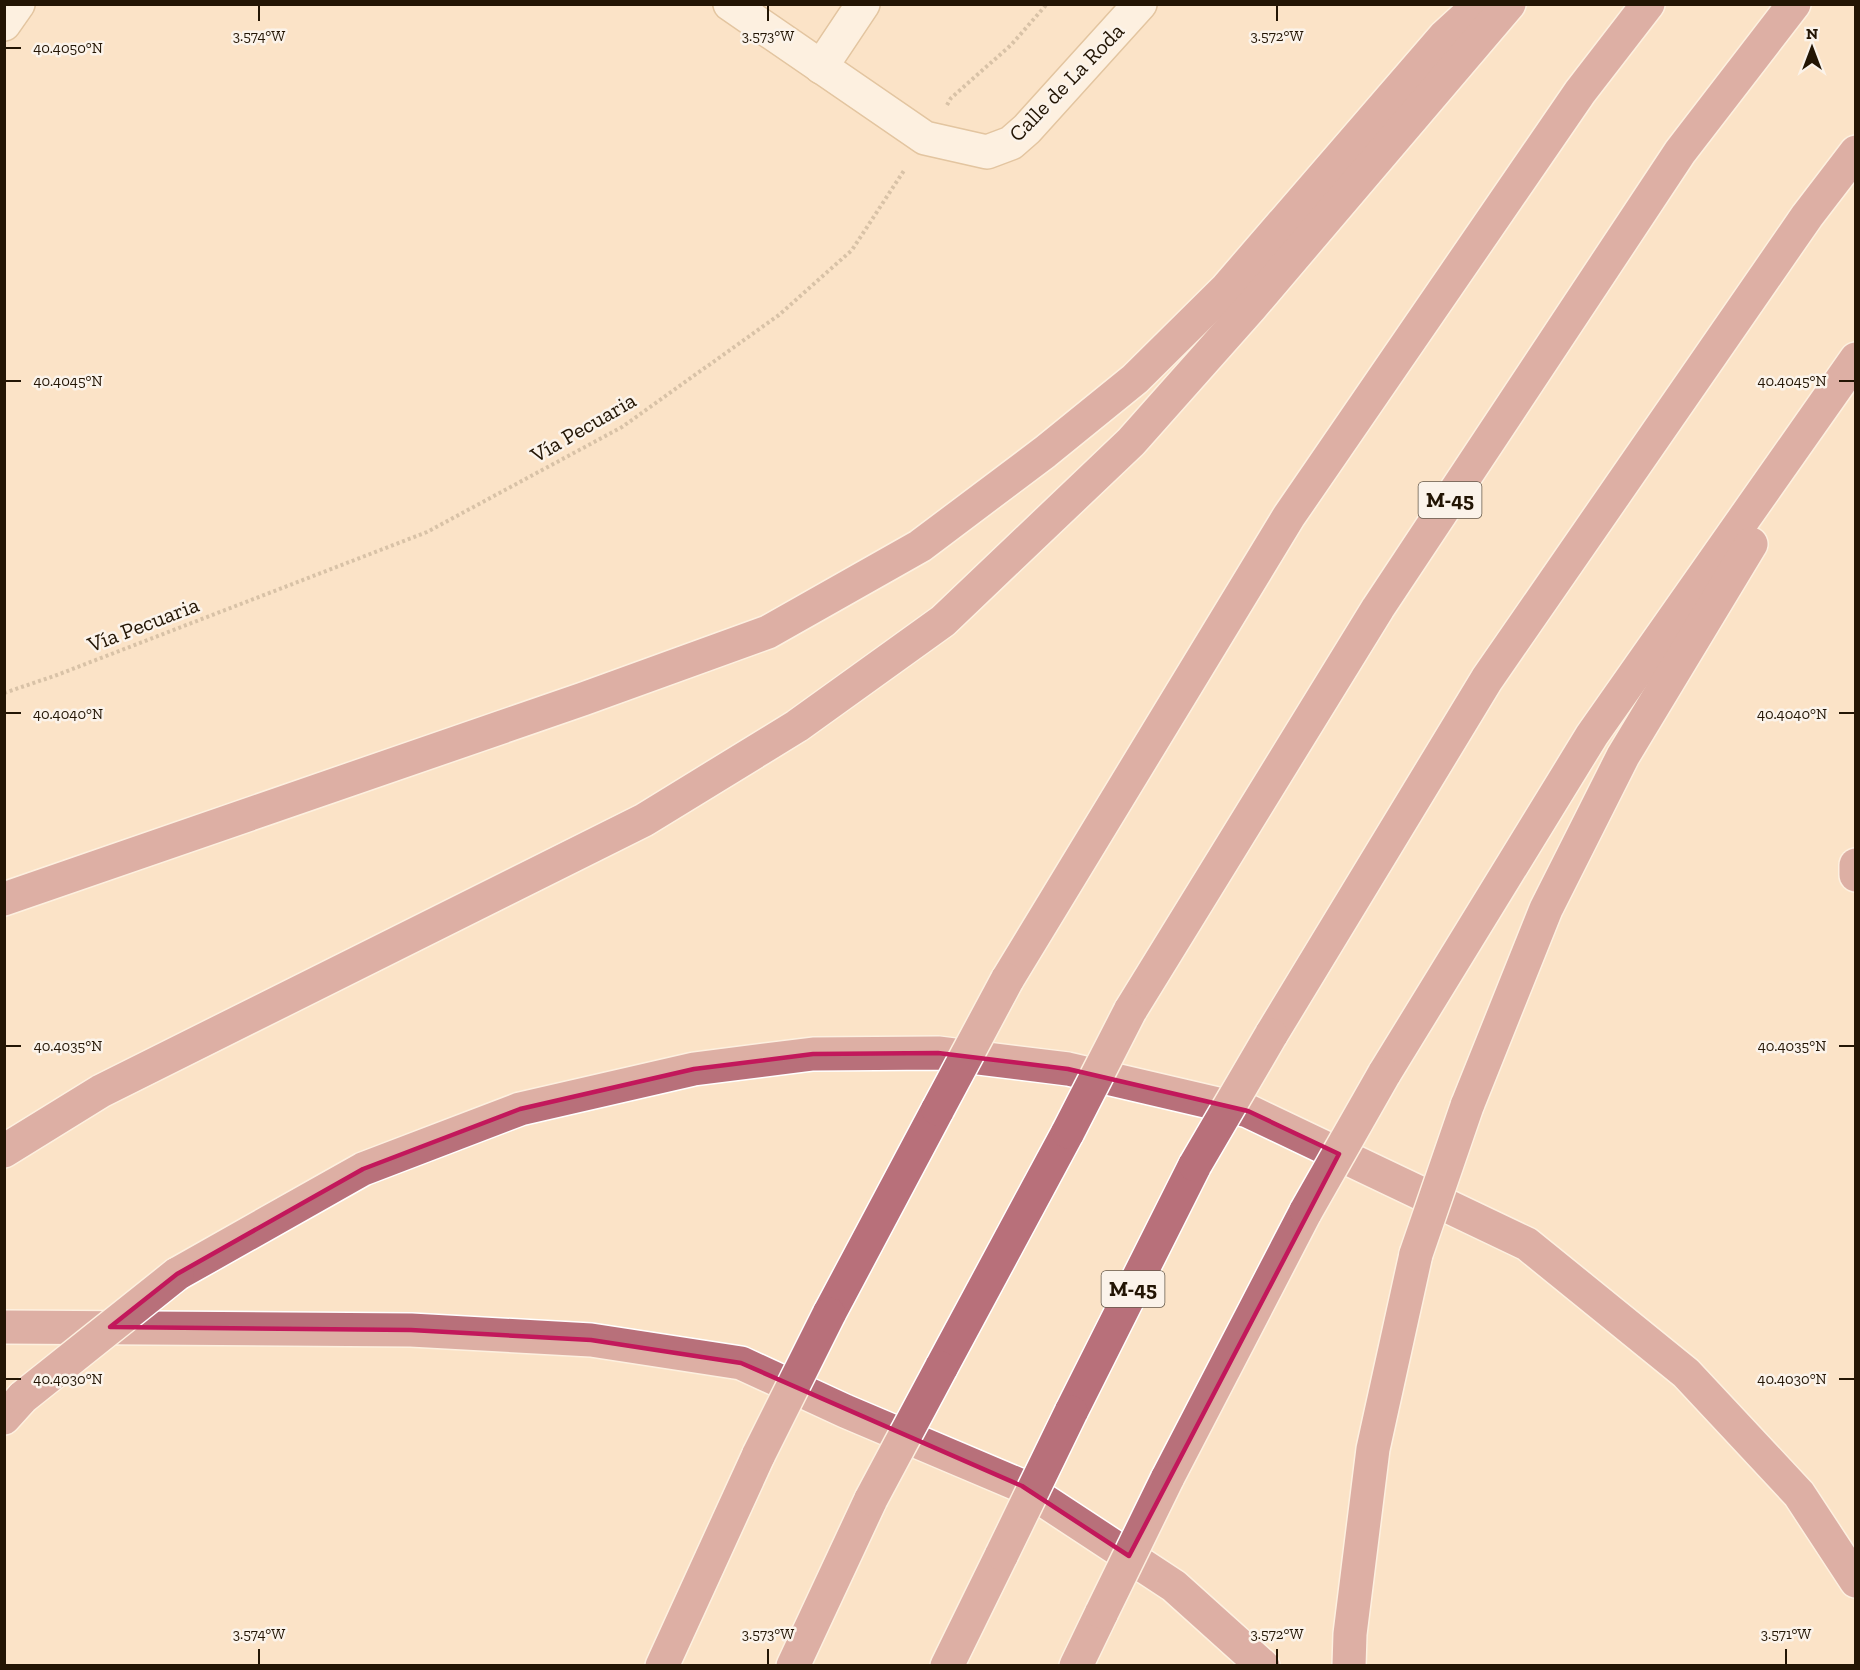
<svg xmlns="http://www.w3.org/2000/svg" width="1860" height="1670" font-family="'Zilla Slab',serif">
  <rect width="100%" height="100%" fill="#fbe3c7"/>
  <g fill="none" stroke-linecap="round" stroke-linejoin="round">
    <defs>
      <g id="street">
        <path d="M730,4L925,138L987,152L1011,143L1027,129L1140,4"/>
        <path d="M4,24L18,4"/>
        <path d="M821,67L863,4"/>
      </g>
      <g id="highway">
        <path d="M1856,865V875"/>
        <path d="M4,899L583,699L768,632L920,546L1045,452L1135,379L1226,289L1444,37L1480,4"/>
        <path d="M1007,980L1289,516L1580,92L1648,4"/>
        <path d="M1130,1011L1378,608L1680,152L1794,4"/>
        <path d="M1271,1035L1487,679L1807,216L1856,152"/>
        <path d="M1384,1074L1592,735L1856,359"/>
        <path d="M1467,1106L1546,909L1623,756L1751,544"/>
        <path d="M4,1151L101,1091L644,820L797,726L943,621L1131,442L1251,307L1509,4"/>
        <path d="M177,1274L363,1169L520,1109L694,1069L813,1054L938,1053L1068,1069L1248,1111L1527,1244L1686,1373L1799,1494L1856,1581"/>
        <path d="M829,1314L938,1109"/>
        <path d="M4,1327L411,1330L591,1340L741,1363L845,1411L1022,1486L1174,1586L1263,1666"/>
        <path d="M941,1368L1068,1132"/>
        <path d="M1071,1412L1195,1165"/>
        <path d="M4,1418L23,1397"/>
        <path d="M1167,1479L1306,1211"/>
        <path d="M662,1666L759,1454"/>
        <path d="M793,1666L871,1499"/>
        <path d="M947,1666L1002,1554"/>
        <path d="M1076,1666L1102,1612"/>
        <path d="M1349,1666L1350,1634L1373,1449L1416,1254"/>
      </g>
    </defs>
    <use href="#street" stroke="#c59f71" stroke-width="36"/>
    <use href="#highway" stroke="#fff" stroke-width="36"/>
    <g stroke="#ae9981" stroke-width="4" stroke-dasharray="3 3" stroke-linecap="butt">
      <path d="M947,105L951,98L1011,45L1047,4"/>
      <path d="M4,693L57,675L427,532L622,427L779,315L852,250L905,169"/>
    </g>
    <use href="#street" stroke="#fff" stroke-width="33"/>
    <use href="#highway" stroke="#b8707a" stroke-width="33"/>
    <defs>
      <g id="highway-bridge">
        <path d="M938,1109L1007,980"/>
        <path d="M1068,1132L1130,1011"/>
        <path d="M1195,1165L1271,1035"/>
        <path d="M1306,1211L1384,1074"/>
        <path d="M1416,1254L1467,1106"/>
        <path d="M23,1397L177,1274"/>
        <path d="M759,1454L829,1314"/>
        <path d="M871,1499L941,1368"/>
        <path d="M1002,1554L1071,1412"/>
        <path d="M1102,1612L1167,1479"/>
      </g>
    </defs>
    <use href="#highway-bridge" stroke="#fff" stroke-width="36" stroke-linecap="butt"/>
    <use href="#highway-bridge" stroke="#b8707a" stroke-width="33"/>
  </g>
  <path d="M0 0H1860V1670H0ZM938,1053L1068,1069L1248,1111L1339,1154L1129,1556L1022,1486L741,1363L591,1340L411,1330L110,1327L177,1274L363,1169L520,1109L694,1069L813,1054Z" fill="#fbe3c7" fill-opacity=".55" fill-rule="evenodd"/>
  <path fill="none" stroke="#c2185b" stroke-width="4.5" stroke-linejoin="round" d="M938,1053L1068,1069L1248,1111L1339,1154L1129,1556L1022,1486L741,1363L591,1340L411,1330L110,1327L177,1274L363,1169L520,1109L694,1069L813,1054Z"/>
  <path fill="none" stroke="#231504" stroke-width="2" d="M259,6V21M768,6V21M1277,6V21M6,48H21M6,381H21M1839,381H1854M6,713H21M1839,713H1854M6,1046H21M1839,1046H1854M6,1379H21M1839,1379H1854M259,1649V1664M768,1649V1664M1277,1649V1664M1786,1649V1664"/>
  <g text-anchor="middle" stroke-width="5" stroke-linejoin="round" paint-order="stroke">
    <g fill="#fbf3ea" stroke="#645849" stroke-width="1.5">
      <rect x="1418.5" y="482" width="63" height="36" rx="4.5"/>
      <rect x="1101.5" y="1271" width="63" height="36" rx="4.5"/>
    </g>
    <g font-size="21" font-weight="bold" fill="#231504">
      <text x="1450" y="507">M-45</text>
      <text x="1133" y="1296">M-45</text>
    </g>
    <g font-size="22" fill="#231504" stroke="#fbf3ea">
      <text transform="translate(1066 82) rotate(-46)" y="8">Calle de La Roda</text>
      <text transform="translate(583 427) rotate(-30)" y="8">Vía Pecuaria</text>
      <text transform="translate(143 624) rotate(-21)" y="8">Vía Pecuaria</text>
    </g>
  </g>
  <g font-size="15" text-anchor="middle" fill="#231504" stroke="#fbf3ea" stroke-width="5" stroke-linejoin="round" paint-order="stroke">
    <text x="259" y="41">3.574°W</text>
    <text x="768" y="41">3.573°W</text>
    <text x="1277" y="41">3.572°W</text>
    <text x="68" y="53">40.4050°N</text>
    <text x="68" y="386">40.4045°N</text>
    <text x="1792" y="386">40.4045°N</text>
    <text x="68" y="719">40.4040°N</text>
    <text x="1792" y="719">40.4040°N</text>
    <text x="68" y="1051">40.4035°N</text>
    <text x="1792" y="1051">40.4035°N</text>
    <text x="68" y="1384">40.4030°N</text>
    <text x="1792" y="1384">40.4030°N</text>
    <text x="259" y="1639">3.574°W</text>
    <text x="768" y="1639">3.573°W</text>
    <text x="1277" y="1639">3.572°W</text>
    <text x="1786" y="1639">3.571°W</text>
  </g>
  <rect width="1860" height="1670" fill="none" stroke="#231504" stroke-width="12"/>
  <g transform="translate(1812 48)" stroke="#fbf3ea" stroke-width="4.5" paint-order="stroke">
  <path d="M0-4.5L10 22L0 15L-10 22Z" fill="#231504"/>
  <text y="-9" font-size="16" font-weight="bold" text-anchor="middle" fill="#231504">N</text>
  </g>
</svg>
